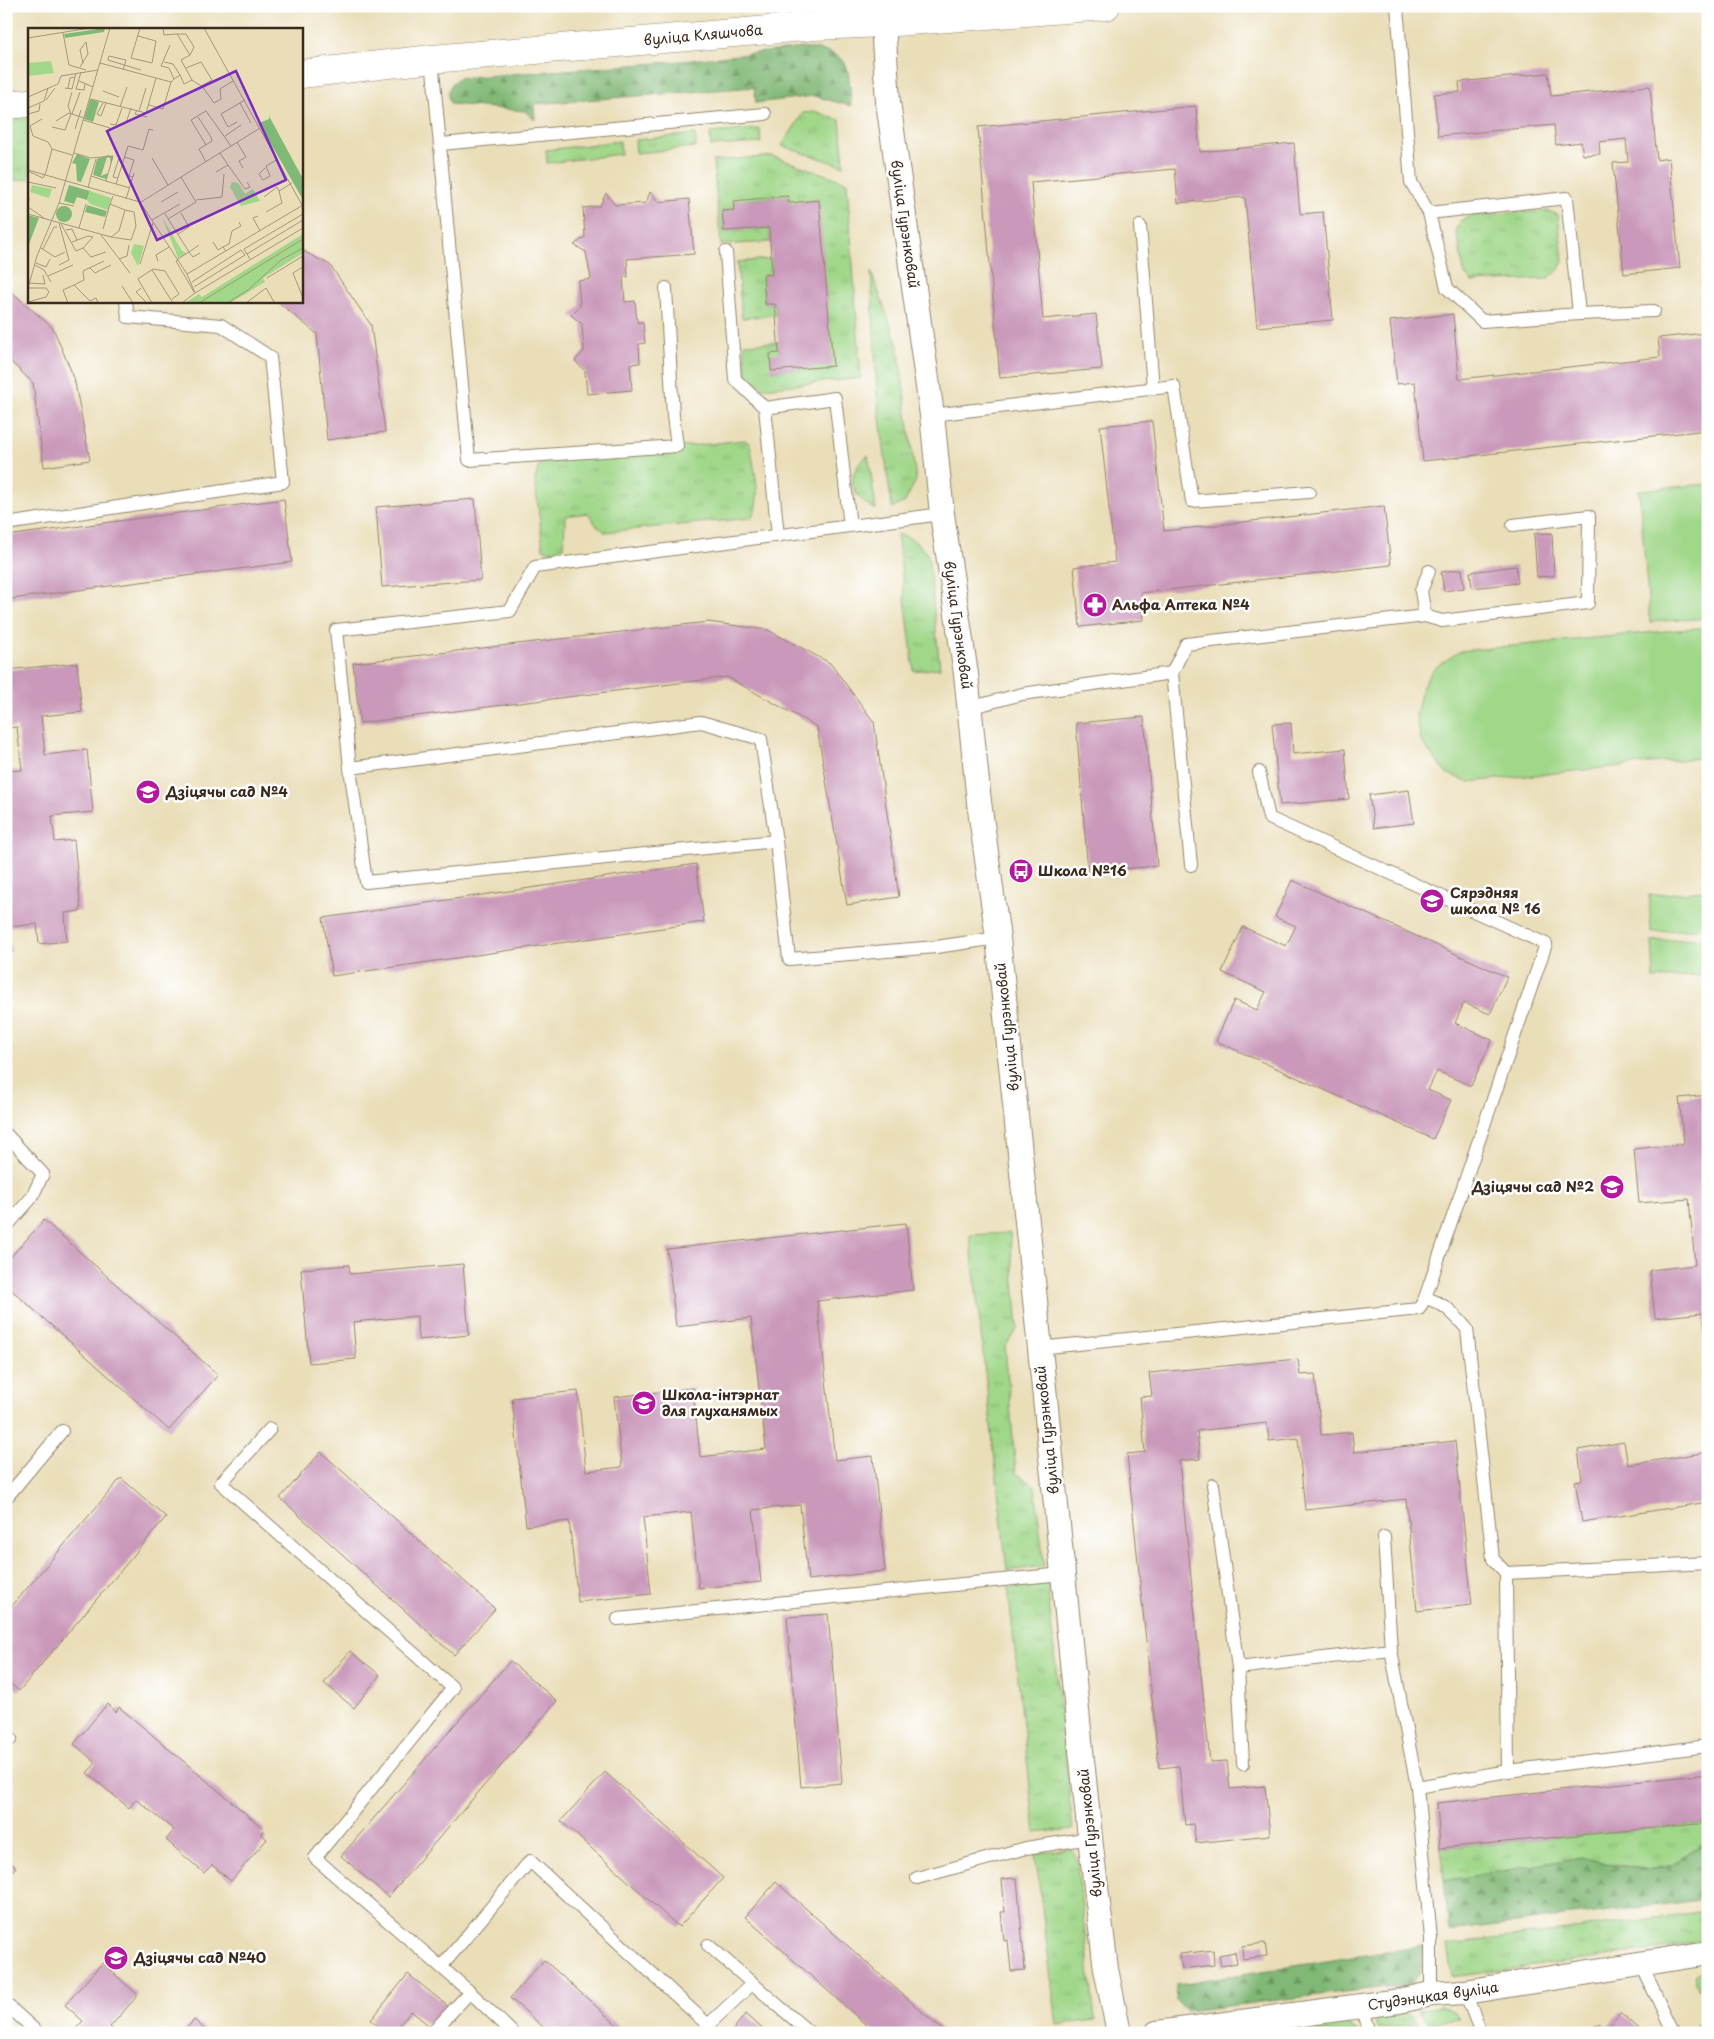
<svg xmlns="http://www.w3.org/2000/svg" width="1714" height="2039" font-family="'Playpen Sans',sans-serif">
  <defs>
    <pattern id="grass-tufts" width="24" height="20" patternUnits="userSpaceOnUse" patternTransform="scale(1.25)"><rect width="24" height="20" fill="#a0d789"/><path d="M3 7l-1-3M5 7V3M7 7l1-3M15 17l-1-3M17 17v-4M19 17l1-3" fill="none" stroke="#8bb976"/></pattern>
    <pattern id="forest-firs" width="22" height="20" patternUnits="userSpaceOnUse" patternTransform="scale(1.25)"><rect width="22" height="20" fill="#80b875"/><path d="M5 1l3.5 6h-7zM16 11l3.5 6h-7z" fill="#6a965f"/></pattern>
  </defs>
  <rect width="100%" height="100%" fill="#fff"/>
  <filter id="ink" filterUnits="userSpaceOnUse"><feTurbulence type="fractalNoise" baseFrequency=".02" numOctaves="2"/><feDisplacementMap in="SourceGraphic" scale="10" xChannelSelector="R" yChannelSelector="G"/><feConvolveMatrix kernelMatrix="1 2 1 2 8 2 1 2 1" color-interpolation-filters="sRGB"/></filter>
  <filter id="wash" filterUnits="userSpaceOnUse"><feTurbulence type="fractalNoise" baseFrequency=".0096" numOctaves="4" result="noise"/><feDisplacementMap in="SourceGraphic" scale="20" xChannelSelector="R" yChannelSelector="G"/><feGaussianBlur stdDeviation="1.12" result="paint"/><feColorMatrix in="noise" values="0 0 0 0 0 0 0 0 0 0 0 0 0 0 0 0 0 1.4 0 .05"/><feComposite in="paint" operator="in"/></filter>
  <g filter="url(#wash)">
    <rect width="100%" height="100%" fill="#eadeb9"/>
    <g fill="url(#grass-tufts)" stroke="#6e8054">
      <path d="M817,112L840,120L844,166L782,146L803,113Z"/>
      <path d="M29,115V179L6,181V117Z"/>
      <path d="M760,129L761,143L711,146L710,133Z"/>
      <path d="M695,134L696,147L636,153L635,140Z"/>
      <path d="M620,141L621,154L547,163L546,150Z"/>
      <path d="M772,156L847,182L861,378L754,389L747,381L744,344L778,342L779,353L772,371L832,365L818,200L789,203L788,196L734,201V210L722,211L724,231L769,228L770,242L721,245L713,161Z"/>
      <path d="M1549,211L1558,215L1563,261L1558,271L1546,279L1472,282L1464,273L1456,229L1461,221L1473,215Z"/>
      <path d="M771,259L772,274L763,275L765,304H775L776,315L742,318L737,262Z"/>
      <path d="M871,271L898,346L916,480L905,502L892,508L877,396Z"/>
      <path d="M745,440L750,444C753,466 764,499 751,518L605,532L596,525L588,513L565,516L564,547L551,551L543,549L535,480L539,465L548,461Z"/>
      <path d="M868,455L876,510C850,496 843,476 868,455Z"/>
      <path d="M897,534C911,536 919,544 928,555L940,668L914,671Z"/>
      <path d="M1010,1233L1018,1328L1005,1347L1016,1473L1035,1486L1044,1566L1007,1571L970,1235Z"/>
      <path d="M1047,1584L1073,1829L1035,1833L1008,1588Z"/>
      <path d="M1708,1823V1842L1692,1850L1675,1864L1648,1869L1622,1867L1582,1857L1444,1881L1440,1848Z"/>
      <path d="M1071,1849L1076,1856L1095,2020L1057,2025L1035,1853Z"/>
      <path d="M1708,1912V1942L1452,1977L1447,1945Z"/>
      <path d="M1708,1971V1989L1698,1990L1695,1983V1976L1700,1972Z"/>
      <path d="M1442,2006L1454,2013L1458,2019L1429,2023L1418,2010Z"/>
      <path d="M1398,2008L1413,2017L1417,2024L1378,2029L1374,2012Z"/>
      <path d="M1708,2016V2033H1689Z"/>
      <path d="M1337,2019L1345,2021L1359,2032L1242,2033Z"/>
    </g>
    <g fill="url(#forest-firs)" stroke="#5e714a">
      <path d="M803,48C850,52 849,64 851,106L814,96L756,103L754,87L534,104L535,120L525,111L451,104C445,93 449,86 458,78L672,62Z"/>
      <path d="M1708,1842V1899L1449,1931L1444,1881L1582,1857L1622,1867L1648,1869L1675,1864L1692,1850Z"/>
      <path d="M1424,1946L1420,1973L1411,1984L1186,2011L1176,2002L1177,1984Z"/>
    </g>
    <g fill="#a0d789" stroke="#6e8054">
      <path d="M1708,484V618L1650,622L1639,490Z"/>
      <path d="M1708,627V757L1469,782L1446,773L1421,741L1416,716L1422,688L1433,669L1460,651Z"/>
      <path d="M1708,891V928L1651,932L1649,895Z"/>
      <path d="M1708,938V975L1654,979L1652,941Z"/>
    </g>
    <g id="blocks">
      <g fill="#c998ba">
        <path d="M1548,73L1551,96L1650,86L1657,160L1669,158L1680,268L1624,274L1613,163L1628,162L1626,139L1599,142L1600,154L1583,155L1581,142L1556,145L1554,125L1438,136L1434,94L1460,92L1459,82Z"/>
        <path d="M1196,106L1200,152L1294,143L1300,214L1323,212L1333,320L1257,327L1245,197L1178,203L1175,169L1031,182L1043,319L1096,314L1102,369L1000,378L978,127Z"/>
        <path d="M650,192L659,202L689,199L694,254L627,259L628,277H623L625,302L635,301L637,322H643L645,343L639,344L640,363L630,364L632,390L587,394L585,371L575,361L584,351L582,324L571,315L580,306L578,281L591,279L586,252L574,245L585,237L583,208L600,206L606,193L615,205L646,203Z"/>
        <path d="M788,196L789,203L819,200L833,366L771,371L770,354L779,353L775,304H765L763,275L772,274L769,228L724,231L722,211L734,210L733,201Z"/>
        <path d="M301,250L330,265L371,325L385,432L327,440L317,334L277,301H301Z"/>
        <path d="M6,287L53,328L74,378L90,460L44,467L33,383L6,357Z"/>
        <path d="M1453,314L1459,379L1660,357L1658,338L1706,333L1708,430L1423,461L1415,382L1397,384L1390,321Z"/>
        <path d="M1152,421L1164,531L1384,506L1391,565L1141,593L1144,620L1080,627L1074,567L1115,562L1100,426Z"/>
        <path d="M284,499L292,562L11,599L6,563V536Z"/>
        <path d="M475,499L481,580L382,587L376,507Z"/>
        <path d="M1552,533L1554,576L1537,577L1534,534Z"/>
        <path d="M1516,566L1518,583L1472,588L1470,572Z"/>
        <path d="M1462,569L1464,588L1444,591L1441,572Z"/>
        <path d="M708,622L768,630L830,663L874,722L899,897L847,905L817,727L727,677L360,723L353,663Z"/>
        <path d="M77,663L82,712L41,716L45,755L87,750L93,812L52,816L55,842L74,840L81,911L65,913L67,941L39,944L37,924L8,927L11,952L6,953V771L22,770L17,727L6,728V670Z"/>
        <path d="M1144,717L1157,866L1088,872L1076,723Z"/>
        <path d="M1291,723L1293,754L1345,749L1349,799L1280,805L1272,724Z"/>
        <path d="M1409,790L1414,823L1374,828L1369,795Z"/>
        <path d="M696,864L704,922L332,976L323,918Z"/>
        <path d="M1292,880L1507,977L1490,1014L1464,1003L1455,1023L1492,1040L1471,1086L1437,1071L1428,1090L1451,1100L1433,1139L1216,1041L1234,1000L1257,1010L1266,992L1222,972L1243,927L1286,946L1296,926L1275,917Z"/>
        <path d="M1708,1095V1346H1706L1703,1313L1655,1318L1650,1270L1695,1265L1689,1199L1639,1203L1634,1149L1684,1144L1679,1098Z"/>
        <path d="M44,1220L218,1375L169,1430L6,1285V1262Z"/>
        <path d="M906,1223L913,1290L817,1301L835,1460L873,1456L885,1571L808,1580L800,1505L753,1510L761,1582L699,1588L691,1512L643,1517L651,1594L578,1602L569,1521L526,1526L512,1398L578,1391L586,1471L622,1467L614,1397L693,1388L700,1457L766,1449L751,1318L676,1327L667,1249Z"/>
        <path d="M463,1264L469,1335L418,1340L417,1316L353,1322L356,1359L309,1363L301,1269L349,1265L350,1274Z"/>
        <path d="M1298,1359L1300,1375L1315,1374L1321,1435L1352,1432L1354,1452L1455,1441L1472,1605L1417,1611L1406,1499L1305,1510L1298,1438L1269,1441L1267,1423L1197,1431L1200,1459L1179,1461L1210,1762L1227,1761L1230,1789L1265,1786L1270,1835L1196,1843L1193,1824L1185,1825L1179,1766L1159,1768L1127,1454L1145,1452L1140,1397L1152,1396L1149,1373Z"/>
        <path d="M1624,1442L1628,1465L1708,1452V1502L1582,1522L1575,1481L1582,1480L1578,1450Z"/>
        <path d="M321,1452L495,1609L454,1655L280,1498Z"/>
        <path d="M121,1478L166,1517L19,1691L6,1680V1613Z"/>
        <path d="M828,1614L842,1783L801,1787L787,1617Z"/>
        <path d="M350,1651L380,1675L354,1708L324,1683Z"/>
        <path d="M510,1661L557,1701L388,1897L341,1856Z"/>
        <path d="M107,1704L116,1712L119,1707L264,1829L261,1834L267,1839L231,1881L212,1865L204,1873L166,1840L174,1830L136,1799L129,1808L87,1773L96,1763L74,1744Z"/>
        <path d="M605,1772L723,1878L679,1927L561,1821Z"/>
        <path d="M1708,1774V1823L1440,1848L1437,1803Z"/>
        <path d="M6,1858L16,1867L6,1877Z"/>
        <path d="M1017,1878L1025,1970L1011,1971L1008,1940L1004,1941L1001,1912H1005L1002,1879Z"/>
        <path d="M776,1882L946,2033H875L745,1917Z"/>
        <path d="M1265,1943L1267,1956L1243,1959L1242,1946Z"/>
        <path d="M1213,1950L1214,1965L1182,1969L1180,1954Z"/>
        <path d="M1235,1952L1237,1963L1221,1966L1219,1955Z"/>
        <path d="M544,1960L626,2033H550L510,1998Z"/>
        <path d="M102,1963L138,1995L110,2027L117,2033H72L83,2021L65,2005Z"/>
        <path d="M408,1974L449,2007L432,2028L411,2011L393,2033H387L371,2020Z"/>
        <path d="M1620,2012L1644,2033H1590L1599,2023L1606,2029Z"/>
        <path d="M746,2014L767,2033H730Z"/>
        <path d="M194,2020L209,2033H182Z"/>
      </g>
    </g>
  </g>
  <g filter="url(#ink)">
    <use href="#blocks" fill-opacity="0" stroke="#92846c" stroke-width="1"/>
    <g fill="none" stroke-linecap="round" stroke-linejoin="round">
      <defs>
        <g id="service">
          <path d="M797,6L798,27"/>
          <path d="M1397,6L1411,182L1429,213L1447,288L1482,321L1579,314L1567,198L1429,213"/>
          <path d="M432,59L469,460L677,446L673,416L666,288"/>
          <path d="M441,144L765,114"/>
          <path d="M1140,226L1153,388"/>
          <path d="M726,252L735,379L765,408L778,536"/>
          <path d="M1579,314L1654,311"/>
          <path d="M765,408L835,398L850,526"/>
          <path d="M932,415L1174,386L1192,501L1309,492"/>
          <path d="M6,524L283,482L270,357L221,325L128,317L126,301"/>
          <path d="M1425,616L1421,591L1429,571"/>
          <path d="M1172,673L1186,644L1425,616L1442,621L1588,603L1589,516L1513,525"/>
          <path d="M969,708L1022,694L1172,673L1191,865"/>
          <path d="M350,768L701,722L761,739L776,841L789,959L936,947L998,938"/>
          <path d="M1259,772L1269,818L1546,944L1425,1298"/>
          <path d="M776,841L366,882L350,768L336,630L510,611L535,567L942,514"/>
          <path d="M6,1134L43,1174L32,1197L6,1227"/>
          <path d="M1039,1348L1419,1309L1425,1298C1445,1303 1454,1314 1467,1329L1493,1559L1506,1573L1508,1771"/>
          <path d="M270,1429L221,1483L453,1688L315,1858L470,1992L513,2033"/>
          <path d="M1213,1485L1238,1668L1243,1764"/>
          <path d="M6,1498L62,1431"/>
          <path d="M1384,1537L1391,1650L1417,1787L1431,1939V1994"/>
          <path d="M1506,1573L1708,1563"/>
          <path d="M618,1619L1062,1574"/>
          <path d="M1238,1668L1391,1650"/>
          <path d="M6,1735L11,1739"/>
          <path d="M1417,1787L1508,1771L1708,1746"/>
          <path d="M917,1878L1026,1848L1090,1838"/>
          <path d="M708,1945L810,2033"/>
          <path d="M1641,1964L1674,2033"/>
          <path d="M441,1967L530,1861L708,2025L753,1983"/>
          <path d="M1465,1992L1481,2033"/>
          <path d="M6,2004L38,2033"/>
          <path d="M1361,2006L1369,2033"/>
          <path d="M432,2033L470,1992"/>
        </g>
        <g id="minor">
          <path d="M883,23L888,102L932,415L942,514L966,674L979,802L998,938L1090,1838L1106,1969L1119,2033"/>
          <path d="M1157,2033L1399,2001L1431,1994L1465,1992L1708,1953"/>
        </g>
        <g id="tertiary">
          <path d="M301,74L432,59L815,26L883,23L1106,6"/>
          <path d="M6,105L29,103"/>
        </g>
      </defs>
      <use href="#service" stroke="#92846c" stroke-width="14"/>
      <use href="#minor" stroke="#92846c" stroke-width="26"/>
      <use href="#tertiary" stroke="#92846c" stroke-width="29"/>
      <use href="#service" stroke="#fff" stroke-width="12"/>
      <use href="#minor" stroke="#fff" stroke-width="24"/>
      <use href="#tertiary" stroke="#fff" stroke-width="28"/>
    </g>
  </g>
  <defs>
    <symbol id="pharmacy-disc" viewBox="-11 -11 22 22"><circle r="9.5" fill="#b5179e" stroke="#fff"/><path d="M-2-6h4v4h4v4h-4v4h-4v-4h-4v-4h4Z" fill="#fff"/></symbol>
    <symbol id="school-disc" viewBox="-11 -11 22 22"><circle r="9.5" fill="#b5179e" stroke="#fff"/><path d="M0-5L7-2L0 1L-7-2ZM-4 1L0 2.5L4 1V4Q0 6-4 4Z" fill="#fff"/></symbol>
    <symbol id="bus-disc" viewBox="-11 -11 22 22"><circle r="9.5" fill="#b5179e" stroke="#fff"/><path d="M-5-6H5V4H4V6H2V4H-2V6H-4V4H-5ZM-3.5-4V0h7V-4ZM-3.5 1.2v1.5H-2V1.2ZM2 1.2v1.5H3.5V1.2Z" fill="#fff"/></symbol>
  </defs>
  <g fill-rule="evenodd">
    <use href="#pharmacy-disc" x="1081" y="591" width="28" height="28"/>
    <use href="#school-disc" x="134" y="778" width="28" height="28"/>
    <use href="#bus-disc" x="1007" y="857" width="28" height="28"/>
    <use href="#school-disc" x="1418" y="887" width="28" height="28"/>
    <use href="#school-disc" x="1598" y="1173" width="28" height="28"/>
    <use href="#school-disc" x="630" y="1389" width="28" height="28"/>
    <use href="#school-disc" x="102" y="1944" width="28" height="28"/>
  </g>
  <g text-anchor="middle" stroke-width="5" stroke-linejoin="round" paint-order="stroke">
    <g font-size="14" fill="#3b2a1e" stroke="#fff">
      <text transform="translate(703 35) rotate(-5)" y="5">вуліца Кляшчова</text>
      <text transform="translate(905 224) rotate(82)" y="5">вуліца Гурэнковай</text>
      <text transform="translate(958 625) rotate(82)" y="5">вуліца Гурэнковай</text>
      <text transform="translate(1007 1027) rotate(-96)" y="5">вуліца Гурэнковай</text>
      <text transform="translate(1047 1430) rotate(-96)" y="5">вуліца Гурэнковай</text>
      <text transform="translate(1090 1833) rotate(-96)" y="5">вуліца Гурэнковай</text>
      <text transform="translate(1433 1996) rotate(-8)" y="5">Студэнцкая вуліца</text>
    </g>
    <g font-size="14" font-weight="bold" fill="#3b2a1e" stroke="#fff" text-anchor="start">
      <text x="1112" y="610">Альфа Аптека №4</text>
      <text x="166" y="797">Дзіцячы сад №4</text>
      <text x="1038" y="876">Школа №16</text>
      <text x="1450" y="898">Сярэдняя<tspan x="1450" dy="16">школа № 16</tspan></text>
      <text x="1594" y="1192" text-anchor="end">Дзіцячы сад №2</text>
      <text x="662" y="1400">Школа-інтэрнат<tspan x="662" dy="16">для глуханямых</tspan></text>
      <text x="134" y="1963">Дзіцячы сад №40</text>
    </g>
  </g>
  <g transform="translate(28 28)">
    <rect width="275" height="275" fill="#eadeb9"/>
    <path d="M23,33L26,45L0,48V35ZM134,189L154,223L159,225L150,230ZM275,206V225L235,250L237,254L202,275H157L171,266L174,269ZM106,216L116,218L110,238L103,225Z" fill="#a0d789"/>
    <path d="M77,0L76,4L37,10L36,6ZM62,71L71,74L65,94L56,91ZM241,88L275,151L274,170L231,95L241,91ZM49,126L62,131L53,154L49,153L48,136L44,135ZM80,127L85,129L83,136L82,130L79,129L73,148L80,145L78,151L65,147L69,131ZM41,157L62,163L59,172L49,169L46,176L36,173ZM59,177L79,183L77,189L57,184ZM28 186a8 8 0 1 1 16 0a8 8 0 1 1-16 0ZM0,187L11,190L1,216H0Z" fill="#80b875"/>
    <path d="M62,163L83,170L80,182L62,176L59,172Z" fill="#a0d789"/>
    <path d="M204,154L210,155L217,166L225,161L232,173L213,178L202,159ZM4,157L24,161L21,170L2,164Z" fill="#a0d789"/>
    <path fill="none" stroke="#a4967b" stroke-width="1" d="M135,0L136,7L149,6L162,27L153,32L164,52L156,56L152,47L146,51M176,0L274,177M35,5L41,37L58,42M149,6H158L166,19L162,27M110,8L128,13L124,35L103,30L112,0M0,10L62,0M142,17L133,38L141,40L146,51L143,54M81,28L80,32L113,42M81,28L98,32L95,42M136,34L145,36L152,47M55,35L52,22L58,14M72,35L143,54L135,81L121,77M52,39L60,26L58,14M158,40L173,34L184,52L173,58L164,52M53,44L48,61L56,62L57,56M51,53L65,59M174,58L186,75L193,71L192,61L205,53M37,60L44,61L48,45M40,60L42,50L47,49M75,63L91,69M0,69L30,56L33,48L70,42M63,71L118,85L128,50M18,72L27,60M75,75L69,86L73,88L78,75M212,75L223,95M92,79L99,59M0,80L16,73L20,60M109,82L107,86L119,89M111,83L118,60M0,86L11,83L12,76M44,86L52,64M170,89L183,109L184,113L171,121L178,134M55,92L82,100L80,106M28,93L41,85L56,90M209,94L200,99L193,86L217,72M98,95L103,80M82,96L88,97L94,80M24,99L37,102L43,86L40,78L44,64M47,101L53,82M197,108L213,97M209,114L218,129L211,133L215,140M178,117L163,92L178,83L203,118M24,121L44,127M46,125L63,130L85,128L78,153L63,148L60,160M96,129L106,132L101,148L105,149M124,130L140,157M200,137L217,161L222,159L219,154M237,140L231,146L235,152L242,148L238,138L250,131M0,142L112,174L159,246M0,143L15,150L18,144L24,121L20,114L5,108L2,98L14,91M188,144L200,137L192,125M63,148L68,131M90,150L85,149L91,130M78,153L102,160M0,154L28,160M88,156L100,118L115,122L121,101L125,102M236,169L249,159L251,163M1,170L0,179L16,190M98,171L106,145M168,172L194,169L196,146M113,174L232,100M133,174L150,164M31,175L46,178M238,184L254,175L251,163L264,155M0,186L83,209L91,203L97,182L82,176L85,168M137,186L161,224L171,217M230,188L225,190L232,203M140,191L168,174L153,149M124,192L152,176M31,195L41,232L31,237M33,196L48,223L55,220L63,229L78,224M51,200L58,176M75,201L82,176M38,202L44,201L49,212M150,206L161,199L153,185M73,207L102,245M83,209L103,212L108,198L106,184L97,182M44,214L60,208L65,209L55,220M185,214L190,222L195,219M13,220L27,229L37,224M15,221L26,199H29M198,223L195,219L201,216L204,203L213,198L211,194M219,226L275,192M91,231L99,228L101,217M150,231L161,224L165,229L172,225M222,231L216,221L275,186M150,232L148,233L166,264M130,233L128,227L141,219M8,235L18,239L22,231M112,236L125,195M7,237L16,242L23,254M275,239L265,245L275,270M62,240L67,245L83,237M124,242L145,275M20,248L45,237M239,250L275,228M164,254L213,222L217,227L166,259M1,255L17,256L15,247M94,258L105,275M0,260L9,228L31,175L82,0M113,260L108,264L119,275M167,265L275,200M0,274L18,269L21,264L18,260H1M40,275L35,262L46,257M70,275L68,270L62,273L46,257L56,252L55,243L76,233M124,275L110,251L125,241L137,243L151,266L144,271M154,275L167,265L159,246L275,177M171,275L275,211M199,275L220,262L253,232L275,220M218,275L238,260L246,274"/>
    <path fill="#7b2cbf" fill-opacity="0.15" stroke="#7b2cbf" stroke-width="2.5" d="M208,43L258,152L129,212L79,103Z"/>
    <rect width="275" height="275" fill="none" stroke="#3b2a1e" stroke-width="2.5"/>
  </g>
  <rect width="1714" height="2039" fill="none" stroke="#fff" stroke-width="25"/>
</svg>
